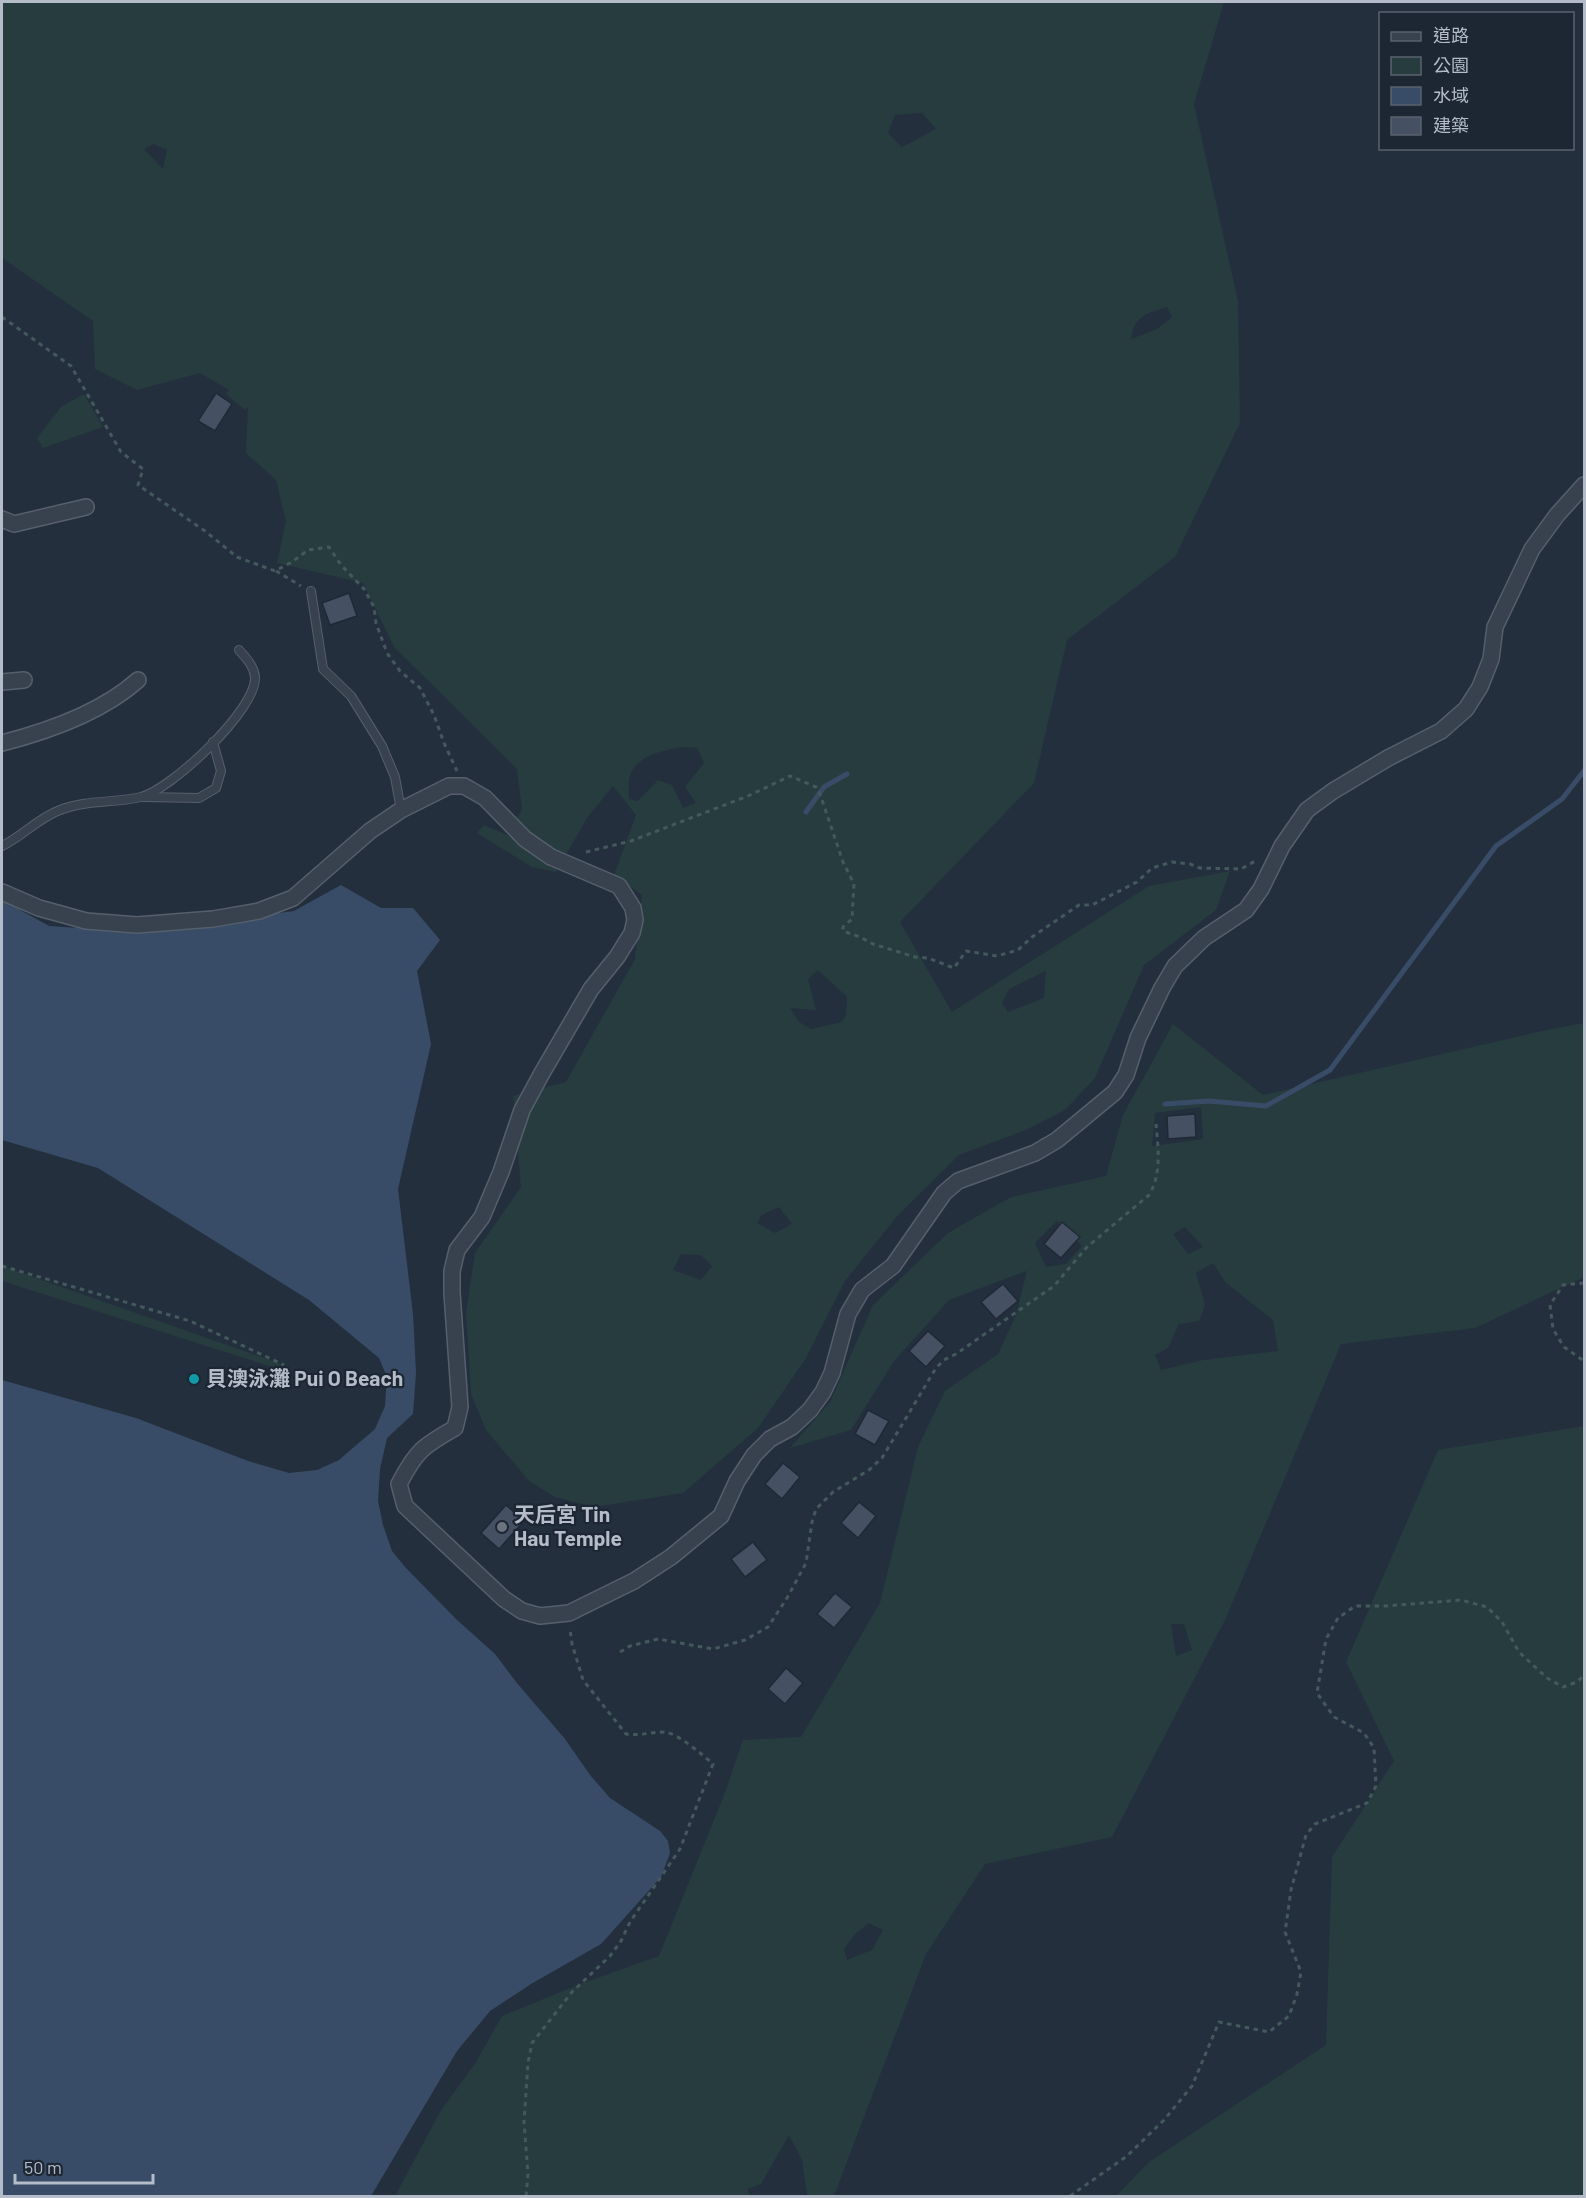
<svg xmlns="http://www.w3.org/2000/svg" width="1586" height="2198" font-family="Barlow,'Noto Sans TC',sans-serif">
  <rect width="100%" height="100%" fill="#242f3e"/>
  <g fill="#263c3f" fill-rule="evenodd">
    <path d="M2,2H1224L1194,104L1238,301L1240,423L1175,557L1067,640L1034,783L900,922L952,1012L1149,886L1230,871L1216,910L1144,965L1095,1078L1065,1110L1026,1130L959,1155L899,1214L845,1281L806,1358L758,1428L683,1493L594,1507L555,1497L529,1481L486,1430L471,1394L466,1312L475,1253L521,1187L513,1096L566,1082L635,959L642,895L614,875L636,815L613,786L587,818L556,872L532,867L477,833L484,825L509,836L522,809L517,769L394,647L363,583L277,563L286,521L276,480L246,453L248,407L245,410L226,394L229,390L200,373L137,390L95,369L93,321L2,258ZM922,113L936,129L902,147L888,133L895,115ZM154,144L167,150L163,169L144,149ZM1167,307L1172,317L1157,329L1131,339C1135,315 1146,314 1167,307ZM682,747L697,748L704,763L685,787L696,803L683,808L672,785L658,780L638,801L629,799C629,792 628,785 629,779C635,755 662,751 682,747ZM818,970L847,997L846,1015L842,1022L811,1029L799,1022L790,1008L816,1010L808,979ZM1046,971L1044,998L1008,1012L1002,1003L1009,989ZM779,1207L792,1224L775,1233L757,1223L762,1215ZM681,1254L701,1255L712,1266L701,1280L673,1270Z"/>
    <path d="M84,394L103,427L43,448L37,438L61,407Z"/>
    <path d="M1584,1023V1277L1475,1328L1341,1344L1226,1618L1112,1837L985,1864L926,1954L834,2196H806L807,2195L802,2160L789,2135L761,2184L747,2189L750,2196H395L440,2112L476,2062L502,2016L583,1983L659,1956L724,1795L743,1740L801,1737L880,1603L918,1447L945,1391L998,1354L1016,1315L1027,1271L949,1300L894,1361L851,1430L790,1448L830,1402L873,1305L948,1233L1011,1197L1106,1176L1123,1115L1173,1024L1263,1095L1542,1031ZM1201,1107L1203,1139L1152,1146L1155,1113ZM1057,1221L1082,1246L1066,1264L1046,1267L1035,1243ZM1185,1227L1203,1247L1188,1254L1173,1234ZM1213,1263L1226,1283L1273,1320L1278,1351L1203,1360L1161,1370L1155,1355L1168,1348L1179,1324L1199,1321L1205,1305L1196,1273ZM1171,1624H1184L1192,1650L1176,1656ZM869,1923L883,1930L872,1950L847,1960L844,1949L855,1934Z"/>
    <path d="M2,1266L284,1365L285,1371L2,1281Z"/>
    <path d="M1584,1426V2196H1116L1149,2162L1326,2045L1332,1857L1394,1761L1346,1662L1438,1450Z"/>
  </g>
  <path fill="#394c67" d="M341,885L381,908H413L440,940L417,971L431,1044L398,1189L413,1314L416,1373L413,1414L387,1438L380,1469L378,1501L383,1525L392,1551L405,1567L456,1619L495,1654L516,1682L565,1739L590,1775L610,1798L660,1831L668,1841L670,1853L661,1877L601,1944L531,1984L490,2011L457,2051L371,2196H2V1380L136,1418L248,1461L289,1473L317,1470L339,1460L375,1429L385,1406L387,1377L379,1358L309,1300L98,1168L2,1140V900L49,926L136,932L294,911Z"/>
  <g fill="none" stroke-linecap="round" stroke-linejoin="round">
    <g stroke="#394c67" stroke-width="5">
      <path d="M806,812L824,787L847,774"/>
      <path d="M1165,1104L1209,1101L1266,1106L1330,1070L1496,846L1562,799L1584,771"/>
    </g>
  </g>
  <g fill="#455162" stroke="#1f2835" stroke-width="1.5">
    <path d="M216,393L232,404L215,431L198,421Z"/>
    <path d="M349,593L357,616L330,625L322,603Z"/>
    <path d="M1195,1114L1196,1137L1168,1139L1167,1116Z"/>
    <path d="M1062,1222L1080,1237L1061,1258L1044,1244Z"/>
    <path d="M1003,1284L1018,1301L996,1319L981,1302Z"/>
    <path d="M928,1331L945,1346L926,1367L909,1351Z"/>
    <path d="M868,1410L889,1421L875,1445L855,1434Z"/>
    <path d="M783,1463L800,1477L782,1499L765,1484Z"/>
    <path d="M859,1502L876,1516L858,1538L841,1523Z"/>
    <path d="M506,1505L524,1521L499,1549L481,1533Z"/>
    <path d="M753,1542L767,1560L745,1577L731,1559Z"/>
    <path d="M835,1593L852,1607L834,1628L817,1614Z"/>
    <path d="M786,1668L803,1683L785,1704L768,1689Z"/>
  </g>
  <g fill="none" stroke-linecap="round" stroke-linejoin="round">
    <defs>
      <g id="service">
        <path d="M311,591L323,669L351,696L382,746L395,777L401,810"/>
        <path d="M144,797L199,798L216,788L221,771L213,742"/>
        <path d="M2,846C23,836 38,818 60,810C85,800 115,803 141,797C172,789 257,709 255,677C254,666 246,658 239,650"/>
      </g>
      <g id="minor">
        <path d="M2,519L14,524L86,507"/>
        <path d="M2,682L24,680"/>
        <path d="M2,743C49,731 101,713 138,680"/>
        <path d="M2,892L39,908L86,921L137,925L213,919L259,911L293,898L370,831L401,810L449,786H464L485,798L525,839L551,857L619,886L633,908L635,920L632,933L617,957L591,989L542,1073L522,1110L501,1172L482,1217L457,1250L452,1271V1293L460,1407L455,1428C423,1446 416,1451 399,1484L405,1506L504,1599L522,1611L540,1616L569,1613L634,1581L671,1557L721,1516L737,1481L754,1455L770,1439L792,1427L810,1410L823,1392L832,1373L848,1314L862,1290L893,1266L944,1193L958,1181L1035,1153L1057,1140L1115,1092L1126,1075L1138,1038L1162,988L1175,966L1204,938L1246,910L1261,889L1282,846L1307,810L1333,791L1388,758L1441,731L1466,709L1480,687L1491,659L1495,627L1532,549L1557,515L1584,485"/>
      </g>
    </defs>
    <use href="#service" stroke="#565f6c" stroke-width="10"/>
    <use href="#minor" stroke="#565f6c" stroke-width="18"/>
    <g stroke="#44595c" stroke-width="3" stroke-dasharray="4.5 4.5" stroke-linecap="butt">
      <path d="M2,317L71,366L121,452L143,469L138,485L205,531L237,557L275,571L292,562L308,550L329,547L341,565L364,589L374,607L376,623L387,653L400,671L420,688L434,715L444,743L457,771"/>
      <path d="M276,571L301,586"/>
      <path d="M586,852L631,841L748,796L790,776L816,787L820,794L843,862L854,884L852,919L843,927V931L860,937L873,944L915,957L928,958L954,968L966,951L997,956L1018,950L1032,937L1079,905H1092L1137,882L1152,868L1172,862L1190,864L1200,868L1241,869L1257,860"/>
      <path d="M2,1266L190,1321L284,1365"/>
      <path d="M1584,1283L1563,1285L1550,1305L1553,1329L1564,1347L1584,1361"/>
      <path d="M620,1652L630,1646L658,1639L713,1649L745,1640L768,1627L787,1598L806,1563L812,1522L816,1509L833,1492L869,1470L882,1458L936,1368L944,1360L956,1354L1054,1286L1087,1247L1149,1195C1162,1174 1158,1147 1156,1124"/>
      <path d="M526,2196L528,2174L524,2122L528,2063L532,2043L572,1992L610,1956L621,1941L630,1922L680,1849L713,1764C703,1755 677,1733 665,1732C651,1732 640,1736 626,1734L583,1680L572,1644L570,1629"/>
      <path d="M1070,2196L1127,2156L1164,2120L1192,2086L1219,2022L1269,2032L1289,2016L1297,1994L1301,1972L1285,1932L1291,1890L1306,1835L1315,1824L1367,1803L1376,1786L1374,1748L1364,1733L1334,1717L1317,1693L1326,1639L1338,1618L1355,1606H1386L1461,1600L1487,1607L1502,1622L1519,1652L1547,1678L1563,1687L1577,1682L1584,1675"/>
    </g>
    <use href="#service" stroke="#38414e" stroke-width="8"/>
    <use href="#minor" stroke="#38414e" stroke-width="15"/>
  </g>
  <circle fill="#0f9aa8" stroke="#1d2633" stroke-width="2" cx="194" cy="1379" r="6"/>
  <circle fill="#6b7280" stroke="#1d2633" stroke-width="2" cx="502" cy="1527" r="6"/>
  <g text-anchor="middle" stroke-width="4.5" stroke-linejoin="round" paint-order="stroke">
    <g font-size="21" font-weight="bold" fill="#b4bcc9" stroke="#1d2633" text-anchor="start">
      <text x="206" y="1386">貝澳泳灘 Pui O Beach</text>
      <text x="514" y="1522">天后宮 Tin<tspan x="514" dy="24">Hau Temple</tspan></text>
    </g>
  </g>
  <rect width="1586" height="2198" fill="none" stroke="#b4bcc9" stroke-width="6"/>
  <rect x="1379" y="12" width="195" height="138" fill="#1d2633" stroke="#59626f" stroke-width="1.5"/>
  <rect x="1391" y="32" width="30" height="9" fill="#38414e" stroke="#59626f" stroke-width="1.5"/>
  <text x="1433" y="42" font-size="18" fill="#b4bcc9">道路</text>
  <rect x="1391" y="57" width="30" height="18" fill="#263c3f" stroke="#59626f" stroke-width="1.5"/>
  <text x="1433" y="72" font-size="18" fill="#b4bcc9">公園</text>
  <rect x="1391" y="87" width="30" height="18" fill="#394c67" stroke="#59626f" stroke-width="1.5"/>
  <text x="1433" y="102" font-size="18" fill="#b4bcc9">水域</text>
  <rect x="1391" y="117" width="30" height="18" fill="#455162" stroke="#59626f" stroke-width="1.5"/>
  <text x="1433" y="132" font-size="18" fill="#b4bcc9">建築</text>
  <path d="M15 2174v9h138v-9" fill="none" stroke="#b4bcc9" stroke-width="3"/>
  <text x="24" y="2174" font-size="18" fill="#b4bcc9" stroke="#1d2633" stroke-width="4.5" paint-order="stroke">50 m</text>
</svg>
